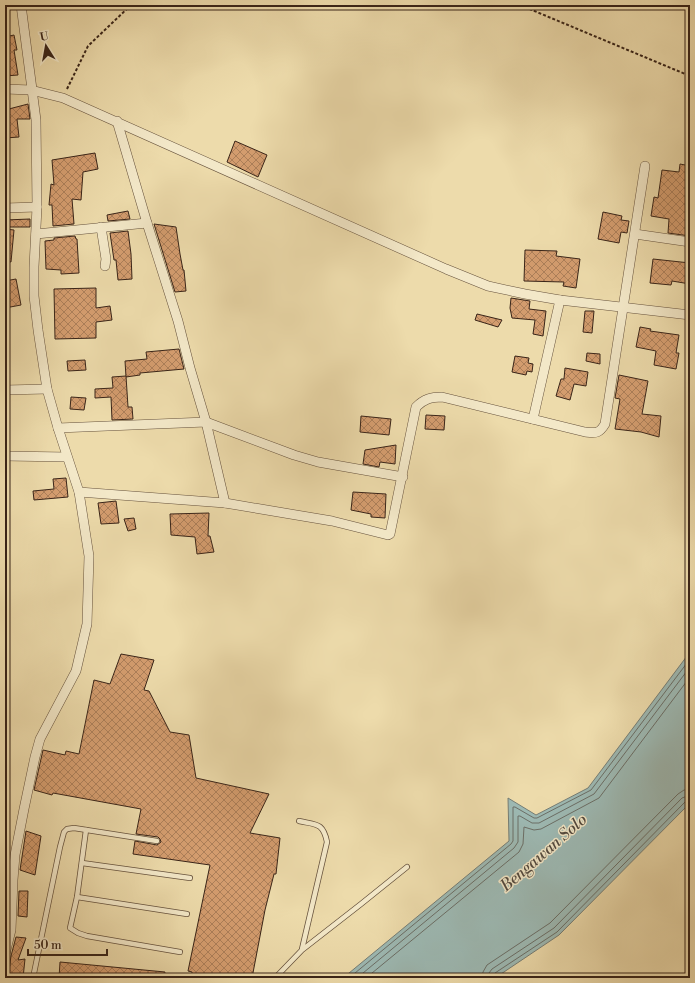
<svg xmlns="http://www.w3.org/2000/svg" width="695" height="983" font-family="'Libre Bodoni',serif">
  <defs>
    <pattern id="building-cross-hatch" width="8" height="8" patternUnits="userSpaceOnUse"><rect width="8" height="8" fill="#d39c6e"/><path d="M0 0l8 8M0 8l8-8" fill="none" stroke="#ac7f59"/></pattern>
  </defs>
  <rect width="100%" height="100%" fill="#eddbab"/>
  <filter id="stains"><feTurbulence type="fractalNoise" baseFrequency=".005" numOctaves="4"/><feColorMatrix values="0 0 0 0 .2 0 0 0 0 .09 0 0 0 0 .02 0 0 0 .5 -.17"/></filter>
  <radialGradient id="worn" r=".72"><stop offset=".6" stop-color="#630" stop-opacity="0"/><stop offset="1" stop-color="#630" stop-opacity=".3"/></radialGradient>
  <path fill="#9db9b3" stroke="#757d75" d="M690,652V803L559,935L495,978H343L509,841L508,798L536,815L588,788Z"/>
  <g fill="none" stroke-linecap="round" stroke-linejoin="round">
    <g stroke="#6b6e66" stroke-width="1">
      <path d="M349,978L511,844L513,841V807H515L534,818H537L591,790L690,659"/>
      <path d="M357,978L514,848L518,842V816H520L532,823H539L594,794L690,667"/>
      <path d="M366,978L519,852L523,844L524,827L534,830L541,829L599,798L690,677"/>
      <path d="M482,978L483,972L487,965L550,923L678,794L684,790L690,789"/>
      <path d="M488,978L489,973L492,969L554,928L682,798L690,795"/>
      <path d="M493,978L495,973L557,932L685,802L690,801"/>
    </g>
  </g>
  <g fill="url(#building-cross-hatch)" stroke="#392418">
    <path d="M14,35L17,50H14L18,75L5,76V37Z"/>
    <path d="M28,104L30,119H17L19,137L5,138V110Z"/>
    <path d="M235,141L267,155L258,177L227,162Z"/>
    <path d="M95,153L98,169L83,172L81,200L72,199L74,224L53,226L52,205H49L51,184L54,185L52,160Z"/>
    <path d="M680,164L690,166V236L668,233L669,219L651,216L654,197L658,198L662,170L679,172Z"/>
    <path d="M128,211L130,219L108,221L107,215Z"/>
    <path d="M603,212L622,216L621,220L629,221L627,233L621,232L619,243L598,239Z"/>
    <path d="M30,219V227H5V220Z"/>
    <path d="M154,224L176,227L180,254L183,270H184L186,291L175,292Z"/>
    <path d="M5,229L14,230L11,262L5,261Z"/>
    <path d="M128,231L131,254L132,279L118,280L116,260H114L110,233Z"/>
    <path d="M75,236L76,239H77L79,273L61,274V270L46,269L45,241L54,240V238Z"/>
    <path d="M525,250L557,251L556,256L580,259L576,288L563,286L564,282L524,281Z"/>
    <path d="M653,259L690,263V284L672,281L671,285L650,283Z"/>
    <path d="M16,279L21,305L5,308V281Z"/>
    <path d="M96,288V308L110,306L112,320L96,322V338L55,339L54,289Z"/>
    <path d="M511,298L530,301L529,309L546,311L543,336L533,334L535,320L512,318L510,308Z"/>
    <path d="M585,311H594L592,333L583,332Z"/>
    <path d="M477,314L502,320L498,327L475,320Z"/>
    <path d="M640,327L651,329L650,331L679,335L676,353H679L676,369L654,365L656,351L636,347Z"/>
    <path d="M179,349L184,369L140,373V375L126,377L125,361L147,359L146,352Z"/>
    <path d="M587,353L600,354V364L586,361Z"/>
    <path d="M515,356L529,358L528,363L533,364L532,372L527,371L526,375L512,372Z"/>
    <path d="M85,360L86,370L68,371L67,361Z"/>
    <path d="M565,368L588,372L586,386L574,384L570,400L556,396L561,379H564Z"/>
    <path d="M619,375L648,381L642,414L661,416L659,437L641,432L615,429L620,399L615,398Z"/>
    <path d="M126,376L128,407H132L133,419L112,420L111,397L95,398V389L113,388L112,377Z"/>
    <path d="M71,397L86,398L84,410L70,409Z"/>
    <path d="M426,415L445,416L444,430L425,429Z"/>
    <path d="M361,416L391,419L389,435L360,432Z"/>
    <path d="M396,445L395,464L380,462L379,467L363,464L365,450Z"/>
    <path d="M66,478L68,497L34,500L33,491L54,489L53,479Z"/>
    <path d="M353,492L386,494L385,518L371,517V514L351,510Z"/>
    <path d="M116,501L119,523L101,524L98,503Z"/>
    <path d="M209,513L208,536H210L214,552L197,554L195,537L171,535L170,514Z"/>
    <path d="M134,518L136,529L128,531L124,519Z"/>
    <path d="M121,654L154,660L144,690L149,691L170,732L189,735L196,778L269,794L250,833L280,838L276,874H274L265,910L252,978H192V972L188,971L210,865L133,854L135,841L157,845L161,842L160,839L158,837L136,834L141,809L53,793L52,795L34,790L43,750L65,755L66,751L79,754L94,680L110,684Z"/>
    <path d="M26,831L41,836L35,875L20,870Z"/>
    <path d="M19,891H28L27,917L18,916Z"/>
    <path d="M16,937L26,938L18,960L25,959L23,978L12,977V978H8L11,956Z"/>
    <path d="M60,962L165,972L164,978H59Z"/>
  </g>
  <g fill="none" stroke-linecap="round" stroke-linejoin="round">
    <defs>
      <g id="service">
        <path d="M299,821C316,825 323,822 327,842L302,949"/>
        <path d="M86,830L77,897L70,928L78,933L87,936L180,952"/>
        <path d="M82,863L190,878"/>
        <path d="M77,897L187,914"/>
        <path d="M33,978L60,847L64,832L67,829L74,828L157,841"/>
        <path d="M275,978L302,950L361,904L407,867"/>
      </g>
      <g id="minor">
        <path d="M5,89L31,90L63,98L446,269L488,286L525,294L560,300L690,315"/>
        <path d="M117,121L147,223L178,321L190,368L206,422L225,503"/>
        <path d="M5,208L37,207"/>
        <path d="M101,227L106,259L105,266"/>
        <path d="M36,234L147,223"/>
        <path d="M635,234L690,242"/>
        <path d="M5,390L47,389"/>
        <path d="M533,419L560,300"/>
        <path d="M58,428L206,422L294,455L318,462L403,477"/>
        <path d="M5,456L67,457"/>
        <path d="M79,492L225,503L332,521L388,535L390,534L416,407C424,399 431,397 442,397L585,432C596,433 599,434 605,424L645,166"/>
        <path d="M5,954L11,930L13,880L15,855L24,809L35,757L40,739L76,671L87,624L89,556L79,492L58,428L47,389L38,330L34,296V267L37,207L36,120L21,5"/>
      </g>
    </defs>
    <use href="#service" stroke="#66523d" stroke-width="6"/>
    <use href="#minor" stroke="#66523d" stroke-width="10"/>
    <g stroke="#392418" stroke-width="2" stroke-dasharray="3 2" stroke-linecap="butt">
      <path d="M520,5L690,76"/>
      <path d="M67,89L88,46L131,5"/>
    </g>
    <use href="#service" stroke="#f3e8c8" stroke-width="4.5"/>
    <use href="#minor" stroke="#f3e8c8" stroke-width="9"/>
  </g>
  <g text-anchor="middle" stroke-width="3" stroke-linejoin="round" paint-order="stroke">
    <g font-size="16" font-style="italic" fill="#52493f" stroke="#f3e8c8">
      <text transform="translate(543 852) rotate(-41)" y="6">Bengawan Solo</text>
    </g>
  </g>
  <rect width="695" height="983" fill="none" stroke="#eddbab" stroke-width="20"/>
  <rect x="6" y="6" width="683" height="971" fill="none" stroke="#392418" stroke-width="2"/>
  <rect x="10" y="10" width="675" height="963" fill="none" stroke="#392418"/>
  <g transform="translate(46 46) rotate(349)" stroke="#f3e8c8" stroke-width="3" paint-order="stroke">
  <path d="M0-3L7 15L0 10L-7 15Z" fill="#392418"/>
  <text y="-6" font-size="11" font-weight="bold" text-anchor="middle" fill="#392418">U</text>
  </g>
  <path d="M28 949v6h79v-6" fill="none" stroke="#392418" stroke-width="2"/>
  <text x="34" y="949" font-size="12" fill="#392418" stroke="#f3e8c8" stroke-width="3" paint-order="stroke">50 m</text>
  <rect width="100%" height="100%" filter="url(#stains)"/>
  <rect width="100%" height="100%" fill="url(#worn)"/>
</svg>
